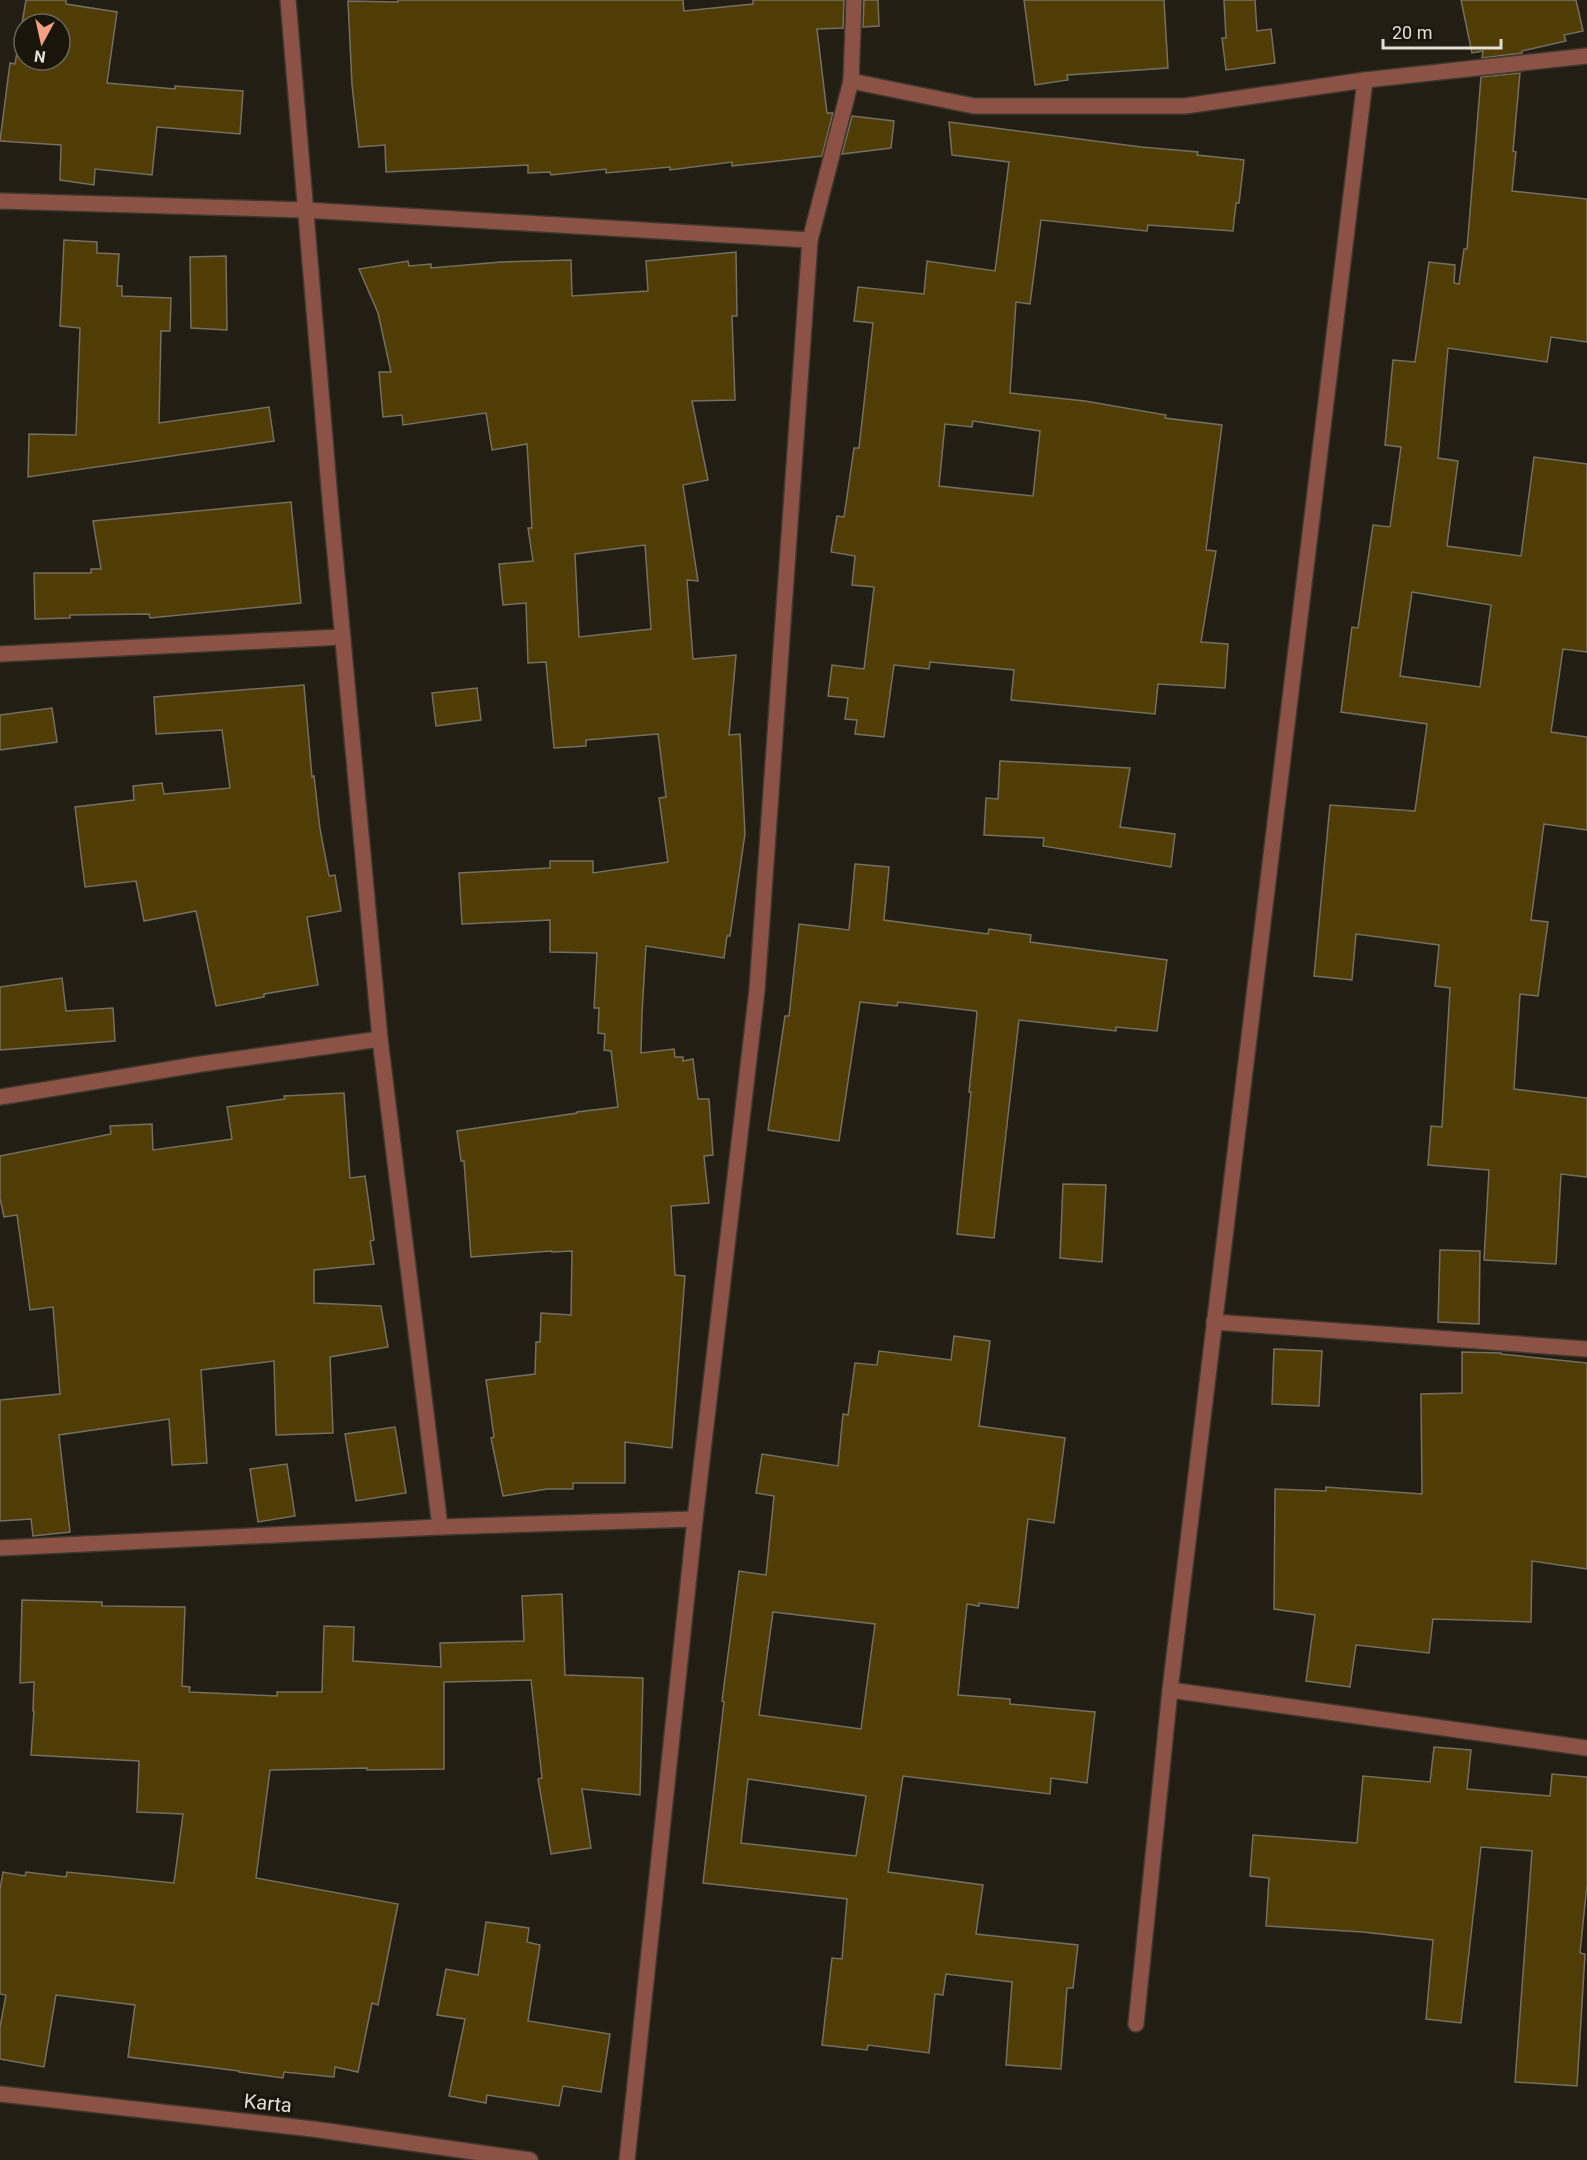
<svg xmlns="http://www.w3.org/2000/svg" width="1587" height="2160" font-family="Roboto,sans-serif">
  <rect width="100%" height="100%" fill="#231e13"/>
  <g fill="#503d05" stroke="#746f61" stroke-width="1.5" fill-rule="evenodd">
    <path d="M26,0H66V4L117,12L107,83L175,89V86L243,91L240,134L157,127L152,175L95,169L94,185L60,180L61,145L0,141L10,63L15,64ZM24,24H60V60H24Z"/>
    <path d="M398,0H683L684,11L753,4V0H844L843,28L817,29L827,113H833L822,156L732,166V162L670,170V167L606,173V169L551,175L550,172L528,173V165L386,172L385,145L359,147L352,85L348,1L398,2Z"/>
    <path d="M864,0H878L879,26L863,27Z"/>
    <path d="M1024,0H1164L1168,68L1067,75L1068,80L1035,85Z"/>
    <path d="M1224,0H1255L1257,31L1271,29L1275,63L1226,70L1222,38H1226Z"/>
    <path d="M1461,0H1576L1583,31L1564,35L1566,41L1522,51V53L1482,58L1483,51L1472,53Z"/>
    <path d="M1520,73L1513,151L1516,152L1512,191L1587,199V342L1551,337L1547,362L1448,348L1438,458L1458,461L1447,546L1521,556L1534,457L1587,464V652L1563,649L1551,732L1587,737V830L1544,824L1531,920L1548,922L1538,996L1520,994L1514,1089L1587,1098V1177L1561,1174L1556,1264L1484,1260L1489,1170L1428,1165L1431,1126L1442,1127L1450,988L1435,986L1439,945L1356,934L1352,980L1314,976L1330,805L1415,811L1427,724L1341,712L1352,627L1358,628L1373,525L1390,527L1401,447L1385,445L1393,360L1415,362L1429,262L1455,265L1454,283L1459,284L1464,249H1467L1481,77ZM1412,592L1491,605L1480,687L1400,676Z"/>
    <path d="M852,116L894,121L891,148L842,154Z"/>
    <path d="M949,122L1141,147L1198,152L1197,155L1244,160L1239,203H1236L1233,231L1148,225L1147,231L1041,220L1030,304L1016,302L1010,393L1085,401L1166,415L1165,418L1222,425L1206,550L1216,551L1201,642L1228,644L1225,688L1158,684L1155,714L1011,700L1014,670L930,662L929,669L894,665L884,737L855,734L857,720L845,719L848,698L828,696L832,665L864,669L874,587L852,585L855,556L831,552L837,516L844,517L854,448H859L873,323L854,321L858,287L924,294L927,261L995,271L1009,162L952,155ZM973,421L1040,431L1033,496L939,486L945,424L972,427Z"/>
    <path d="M64,240L97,242V253L119,254L117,286H122V296L171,298L170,331H161L159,423L269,407L274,441L28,477L29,434L76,435L80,328L60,326Z"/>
    <path d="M736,252L737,316H732L735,400L692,401L708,480L683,485L698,581L687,580L693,659L736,655L729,735L740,734L745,834L730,936H727L724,958L646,946L642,1013L641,1053L674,1049L675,1057H683V1061L693,1059L698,1099H709L713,1155L704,1156L709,1203L671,1206L675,1275L685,1276L672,1448L625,1442V1483H573V1489H547L503,1496L491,1438L494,1437L486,1380L535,1374L536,1342H540L541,1313L571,1315L572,1251L552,1252L551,1251L471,1257L464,1161H461L457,1131L577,1113V1112L618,1107L611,1051L604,1050L605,1034L598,1033L599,1008H594L597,953L550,952V920L462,924L459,873L550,868V861H593V873L668,862L659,798L666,797L658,734L586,740V746L554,748L546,662L528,663L526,603L503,605L499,564L533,561L528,528H532L527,444L492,450L486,413L403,425L402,415L383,417L379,372H391L378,313L359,269L408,261L409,266L431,264V268L501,262L571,260L572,296L648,291L646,261ZM645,545L651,629L579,637L575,554Z"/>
    <path d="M226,256L227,330L191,328L190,257Z"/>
    <path d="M291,502L301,603L150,618L149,614L70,615V618L35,619L34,573H91V569H101L93,521Z"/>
    <path d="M304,685L312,777L314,776L320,829L329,876L335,875L341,911L307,917L318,985L264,994V997L216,1006L196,911L144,921L136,881L85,887L75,807L134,800L133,786L162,783L164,794L230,788L222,730L156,734L154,697Z"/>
    <path d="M477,688L481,720L436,726L432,693Z"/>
    <path d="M52,708L57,742L0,750V715Z"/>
    <path d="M1000,761L1130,768L1120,827L1175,834L1171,867L1043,846L1044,838L984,835L986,798L998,799Z"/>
    <path d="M855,864L889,867L884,920L988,934L989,929L1031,935L1030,942L1167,960L1157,1031L1116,1027V1031L1019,1020L994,1238L957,1234L971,1092H969L977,1013L976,1011L898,1002L897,1006L860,1002L839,1141L768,1130L785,1016H789L799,924L849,930Z"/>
    <path d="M62,978L66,1011L113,1008L115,1041L0,1050V987Z"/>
    <path d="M344,1093L350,1178L365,1176L374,1240L370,1241L374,1264L314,1270V1303L381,1306L388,1347L330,1357L333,1433L276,1435L274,1361L201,1370L207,1463L172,1465L169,1419L59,1435L70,1532L33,1536L31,1519L0,1521V1400L60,1394L53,1307L30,1310L17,1215L4,1217L0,1198V1156L111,1134L110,1126L152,1124L153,1150L232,1139L227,1107L285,1099L284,1096Z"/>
    <path d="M1063,1184L1106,1185L1102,1262L1060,1258Z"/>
    <path d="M1440,1250L1480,1251L1479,1324L1438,1322Z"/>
    <path d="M954,1336L990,1341L979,1426L1065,1438L1054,1523L1028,1519L1018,1608L979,1603V1606L967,1604L958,1695L1010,1699V1704L1095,1712L1087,1783L1051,1778L1050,1794L903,1776L888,1872L983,1885L976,1934L1078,1945L1073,1988H1067L1061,2069L1006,2065L1012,1982L946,1974L943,1995L935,1994L929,2053L868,2045L867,2050L822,2045L832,1958L842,1959L847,1899L703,1883L724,1702L722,1701L739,1571L766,1575L774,1496L756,1493L762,1454L838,1466L843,1414L848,1415L855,1363L877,1365L879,1351L951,1360ZM773,1612L875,1624L861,1729L759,1715ZM748,1779L866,1796L856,1856L741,1843Z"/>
    <path d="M1274,1349L1322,1351L1319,1406L1272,1404Z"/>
    <path d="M1462,1352L1501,1353V1354L1587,1363V1569L1532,1561L1531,1622L1433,1619L1429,1653L1356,1645L1350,1687L1306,1681L1315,1615L1274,1609L1275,1489L1326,1491V1487L1422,1494L1421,1394L1462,1393Z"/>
    <path d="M395,1427L406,1493L356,1501L345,1434Z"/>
    <path d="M287,1464L295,1516L258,1522L250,1469Z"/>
    <path d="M562,1594L565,1675L643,1678L640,1795L582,1789L591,1848L551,1854L538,1779L542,1778L531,1680L444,1682V1769L367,1770V1768L270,1770L256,1878L398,1904L378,2005L372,2003L358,2072L335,2067L334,2077L284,2072L283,2078L239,2072V2071L128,2057L135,2005L56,1995L44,2067L0,2059V2027L6,1995L0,1994V1889L3,1872L25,1876L26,1872L66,1877L67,1872L174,1883L183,1814L137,1812L139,1761L31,1755L34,1711H33L34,1682L20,1683L22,1600L102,1602V1606L185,1607L182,1686L190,1687L189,1692L277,1696V1692H322L324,1626L354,1627L353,1661L441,1667L440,1643L524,1641L522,1596Z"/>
    <path d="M1434,1747L1471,1750L1467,1789L1550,1796L1552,1774L1587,1777V1884L1580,1953L1585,1954L1577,2086L1515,2082L1532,1851L1481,1847L1461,2023L1426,2019L1433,1940L1363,1932L1266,1926L1269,1878L1250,1876L1253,1835L1357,1843L1363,1776L1430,1782Z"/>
    <path d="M486,1922L529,1928L527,1942L540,1945L528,2021L610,2034L601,2092L563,2086L559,2106L487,2095L486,2103L449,2096L465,2019L437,2015L446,1969L478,1975Z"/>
  </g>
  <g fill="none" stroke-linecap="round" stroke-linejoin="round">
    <defs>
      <g id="minor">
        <path d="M288,0L331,511L380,1039L440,1527"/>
        <path d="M1365,80L1587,56"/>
        <path d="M851,81L974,106H1185L1365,80L1170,1690L1136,2024"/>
        <path d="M0,201L305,210L810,240"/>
        <path d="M0,654L342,637"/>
        <path d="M0,1097L201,1064L380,1039"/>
        <path d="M1214,1322L1587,1349"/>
        <path d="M0,1548L440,1527L695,1519"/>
        <path d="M1170,1690L1587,1748"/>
        <path d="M0,2094L313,2129L530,2160"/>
        <path d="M627,2160L695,1519L757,990L810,240L851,81L854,0"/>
      </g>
    </defs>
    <use href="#minor" stroke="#3e392e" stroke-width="18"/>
    <use href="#minor" stroke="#8d5246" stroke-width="15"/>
  </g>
  <g text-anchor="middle" stroke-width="6" stroke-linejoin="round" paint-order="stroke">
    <g font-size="20" fill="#e1ded7" stroke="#1a150a">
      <text transform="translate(268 2103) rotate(6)" y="7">Karta</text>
    </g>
  </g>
  <g transform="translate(42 42) rotate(188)"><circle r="28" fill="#1a150a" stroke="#6a655c" stroke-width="1.5"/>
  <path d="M0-4.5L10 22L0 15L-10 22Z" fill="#f39f83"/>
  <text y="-9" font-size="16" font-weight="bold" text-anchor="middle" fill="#e1ded7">N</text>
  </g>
  <path d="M1383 39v9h118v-9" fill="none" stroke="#e1ded7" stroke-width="3"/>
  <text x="1392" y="39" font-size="18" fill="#e1ded7" stroke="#1a150a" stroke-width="4.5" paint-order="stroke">20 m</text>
</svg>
